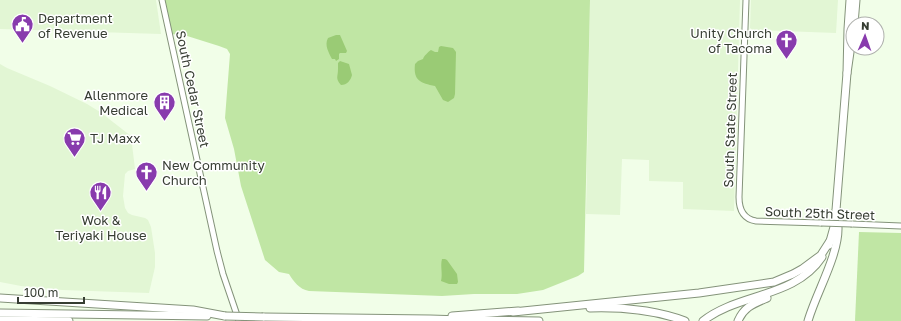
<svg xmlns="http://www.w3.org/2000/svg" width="901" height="321" font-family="'Golos Text',sans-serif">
  <rect width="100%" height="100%" fill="#f1fee8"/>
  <g fill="#e2f6d4">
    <path d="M0,0H156L161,34L0,29Z"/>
    <path d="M590,0H740L734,211L683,209V182L649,181V160L622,159L620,215L586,214Z"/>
    <path d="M751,0H838L836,33L753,30L750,28Z"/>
    <path d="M0,64L7,68L50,86L87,104L100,112L131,136L135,169L128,171L125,174L123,196L125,208L128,213L132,215L145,218L148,220L151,227L155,253V267L149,293L62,290L21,286L0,282Z"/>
  </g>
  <g fill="#c0e6a4">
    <path d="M162,0H590L584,272L578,276L543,290L517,294H474L442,296L309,291C299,289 294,282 289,274L279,272L265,260L241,186L234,149L225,118L230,54L227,49L219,46L184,35L169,34Z"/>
    <path d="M859,232L901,233V321H855Z"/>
  </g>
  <g fill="#9acb75">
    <path d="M336,35H340L347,51L346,53H340L339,54V59L336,61L335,59H332C329,53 324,45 328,38Z"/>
    <path d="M441,46L453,48L456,52L455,94L454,98L448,102L443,100L435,86C421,83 413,81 415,64L418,61L423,59C424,56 428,52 431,50L435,52H438L439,47Z"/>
    <path d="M340,61L349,64L352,75C351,80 347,85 341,85C335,78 338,77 338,69C338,67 338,65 338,63Z"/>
    <path d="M442,259H445L447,260L457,274L458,282L457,284H449L441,281C443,274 440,266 442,259Z"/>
  </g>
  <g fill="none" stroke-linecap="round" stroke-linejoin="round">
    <defs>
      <g id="secondary">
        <path d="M162,0L217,251L223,274L239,321"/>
        <path d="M746,0L739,197C739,209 743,219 756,221L821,223"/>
        <path d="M852,224L901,226"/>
      </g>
      <g id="highway">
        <path d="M850,0L848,29L847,73L853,31"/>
        <path d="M854,24L856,0"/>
        <path d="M829,245L834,227L836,210L847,73"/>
        <path d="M0,298L193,310L225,316"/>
        <path d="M590,308C622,307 655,310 685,321"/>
        <path d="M513,312L699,293L774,282L793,274L802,269L821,255L830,241"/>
        <path d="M0,313L207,316"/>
        <path d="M452,316L518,311"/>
        <path d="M263,317L430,319L463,320L539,321"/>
        <path d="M0,320L69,321"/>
        <path d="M703,321C738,293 795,298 822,257"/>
        <path d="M738,321C744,307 753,304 767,298"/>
        <path d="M808,321C816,293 839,255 838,227"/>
      </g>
    </defs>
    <use href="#secondary" stroke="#84937a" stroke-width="7"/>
    <use href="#highway" stroke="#84937a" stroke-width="9"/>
    <use href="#secondary" stroke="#fff" stroke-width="5"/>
    <use href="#highway" stroke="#fff" stroke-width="7"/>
    <defs>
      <path id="secondary-bridge" d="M821,223L852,224"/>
      <path id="highway-bridge" d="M225,316L263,317"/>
    </defs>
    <use href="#secondary-bridge" stroke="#84937a" stroke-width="7" stroke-linecap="butt"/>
    <use href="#highway-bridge" stroke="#84937a" stroke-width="9" stroke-linecap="butt"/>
    <use href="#secondary-bridge" stroke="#fff" stroke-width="5"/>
    <use href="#highway-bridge" stroke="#fff" stroke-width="7"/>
  </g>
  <defs>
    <symbol id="civic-pin" viewBox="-11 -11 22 30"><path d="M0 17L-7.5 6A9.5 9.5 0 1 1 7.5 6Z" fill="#883bad" stroke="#fff"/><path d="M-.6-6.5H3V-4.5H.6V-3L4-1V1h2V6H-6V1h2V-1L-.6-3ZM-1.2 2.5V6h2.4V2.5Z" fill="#fff"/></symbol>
    <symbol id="church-pin" viewBox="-11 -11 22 30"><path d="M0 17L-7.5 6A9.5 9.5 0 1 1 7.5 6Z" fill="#883bad" stroke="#fff"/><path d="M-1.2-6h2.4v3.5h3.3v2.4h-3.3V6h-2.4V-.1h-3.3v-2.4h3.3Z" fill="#fff"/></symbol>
    <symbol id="building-pin" viewBox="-11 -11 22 30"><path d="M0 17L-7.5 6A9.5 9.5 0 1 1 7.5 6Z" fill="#883bad" stroke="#fff"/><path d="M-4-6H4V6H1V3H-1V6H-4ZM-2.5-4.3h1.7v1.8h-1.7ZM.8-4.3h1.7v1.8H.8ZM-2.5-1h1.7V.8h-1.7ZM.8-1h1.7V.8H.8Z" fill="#fff"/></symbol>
    <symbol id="supermarket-pin" viewBox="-11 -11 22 30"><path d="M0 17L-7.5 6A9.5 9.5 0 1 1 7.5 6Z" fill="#883bad" stroke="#fff"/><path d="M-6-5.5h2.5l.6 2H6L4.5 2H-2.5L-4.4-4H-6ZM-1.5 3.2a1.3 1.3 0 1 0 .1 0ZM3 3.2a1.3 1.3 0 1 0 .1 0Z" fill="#fff"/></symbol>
    <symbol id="restaurant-pin" viewBox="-11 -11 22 30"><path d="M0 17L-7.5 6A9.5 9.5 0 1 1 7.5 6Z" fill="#883bad" stroke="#fff"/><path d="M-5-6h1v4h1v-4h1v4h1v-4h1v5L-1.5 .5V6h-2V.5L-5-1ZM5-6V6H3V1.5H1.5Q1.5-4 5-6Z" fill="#fff"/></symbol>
  </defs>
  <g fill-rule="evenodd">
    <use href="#civic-pin" x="10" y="12" width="25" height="34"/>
    <use href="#church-pin" x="774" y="28" width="25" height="34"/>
    <use href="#building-pin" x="152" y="90" width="25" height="34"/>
    <use href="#supermarket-pin" x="62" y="126" width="25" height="34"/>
    <use href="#church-pin" x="134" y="160" width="25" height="34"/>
    <use href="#restaurant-pin" x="88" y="180" width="25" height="34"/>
  </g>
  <g text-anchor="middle" stroke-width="3" stroke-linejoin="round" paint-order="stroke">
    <g font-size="13" fill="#363d32" stroke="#fff" text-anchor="start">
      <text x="38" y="23">Department<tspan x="38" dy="15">of Revenue</tspan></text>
      <text x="772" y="38" text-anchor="end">Unity Church<tspan x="772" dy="15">of Tacoma</tspan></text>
      <text x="148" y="100" text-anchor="end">Allenmore<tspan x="148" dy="15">Medical</tspan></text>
      <text x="90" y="143">TJ Maxx</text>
      <text x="162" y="170">New Community<tspan x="162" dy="15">Church</tspan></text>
      <text x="101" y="225" text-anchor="middle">Wok &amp;<tspan x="101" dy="15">Teriyaki House</tspan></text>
    </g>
    <g font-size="13" fill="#363d32" stroke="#fff">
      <text transform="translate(193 89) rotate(78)" y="5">South Cedar Street</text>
      <text transform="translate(730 130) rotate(-88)" y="5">South State Street</text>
      <text transform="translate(820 213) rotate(2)" y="5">South 25th Street</text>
    </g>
  </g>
  <g transform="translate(865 36) rotate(2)"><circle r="19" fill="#ffffff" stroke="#afb1ad"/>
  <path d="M0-3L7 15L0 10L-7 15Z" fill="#883bad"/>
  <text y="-6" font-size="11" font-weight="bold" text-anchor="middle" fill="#363d32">N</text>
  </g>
  <path d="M18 297v6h66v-6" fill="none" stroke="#363d32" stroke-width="2"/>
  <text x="24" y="297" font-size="12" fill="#363d32" stroke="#ffffff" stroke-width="3" paint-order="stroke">100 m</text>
</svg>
